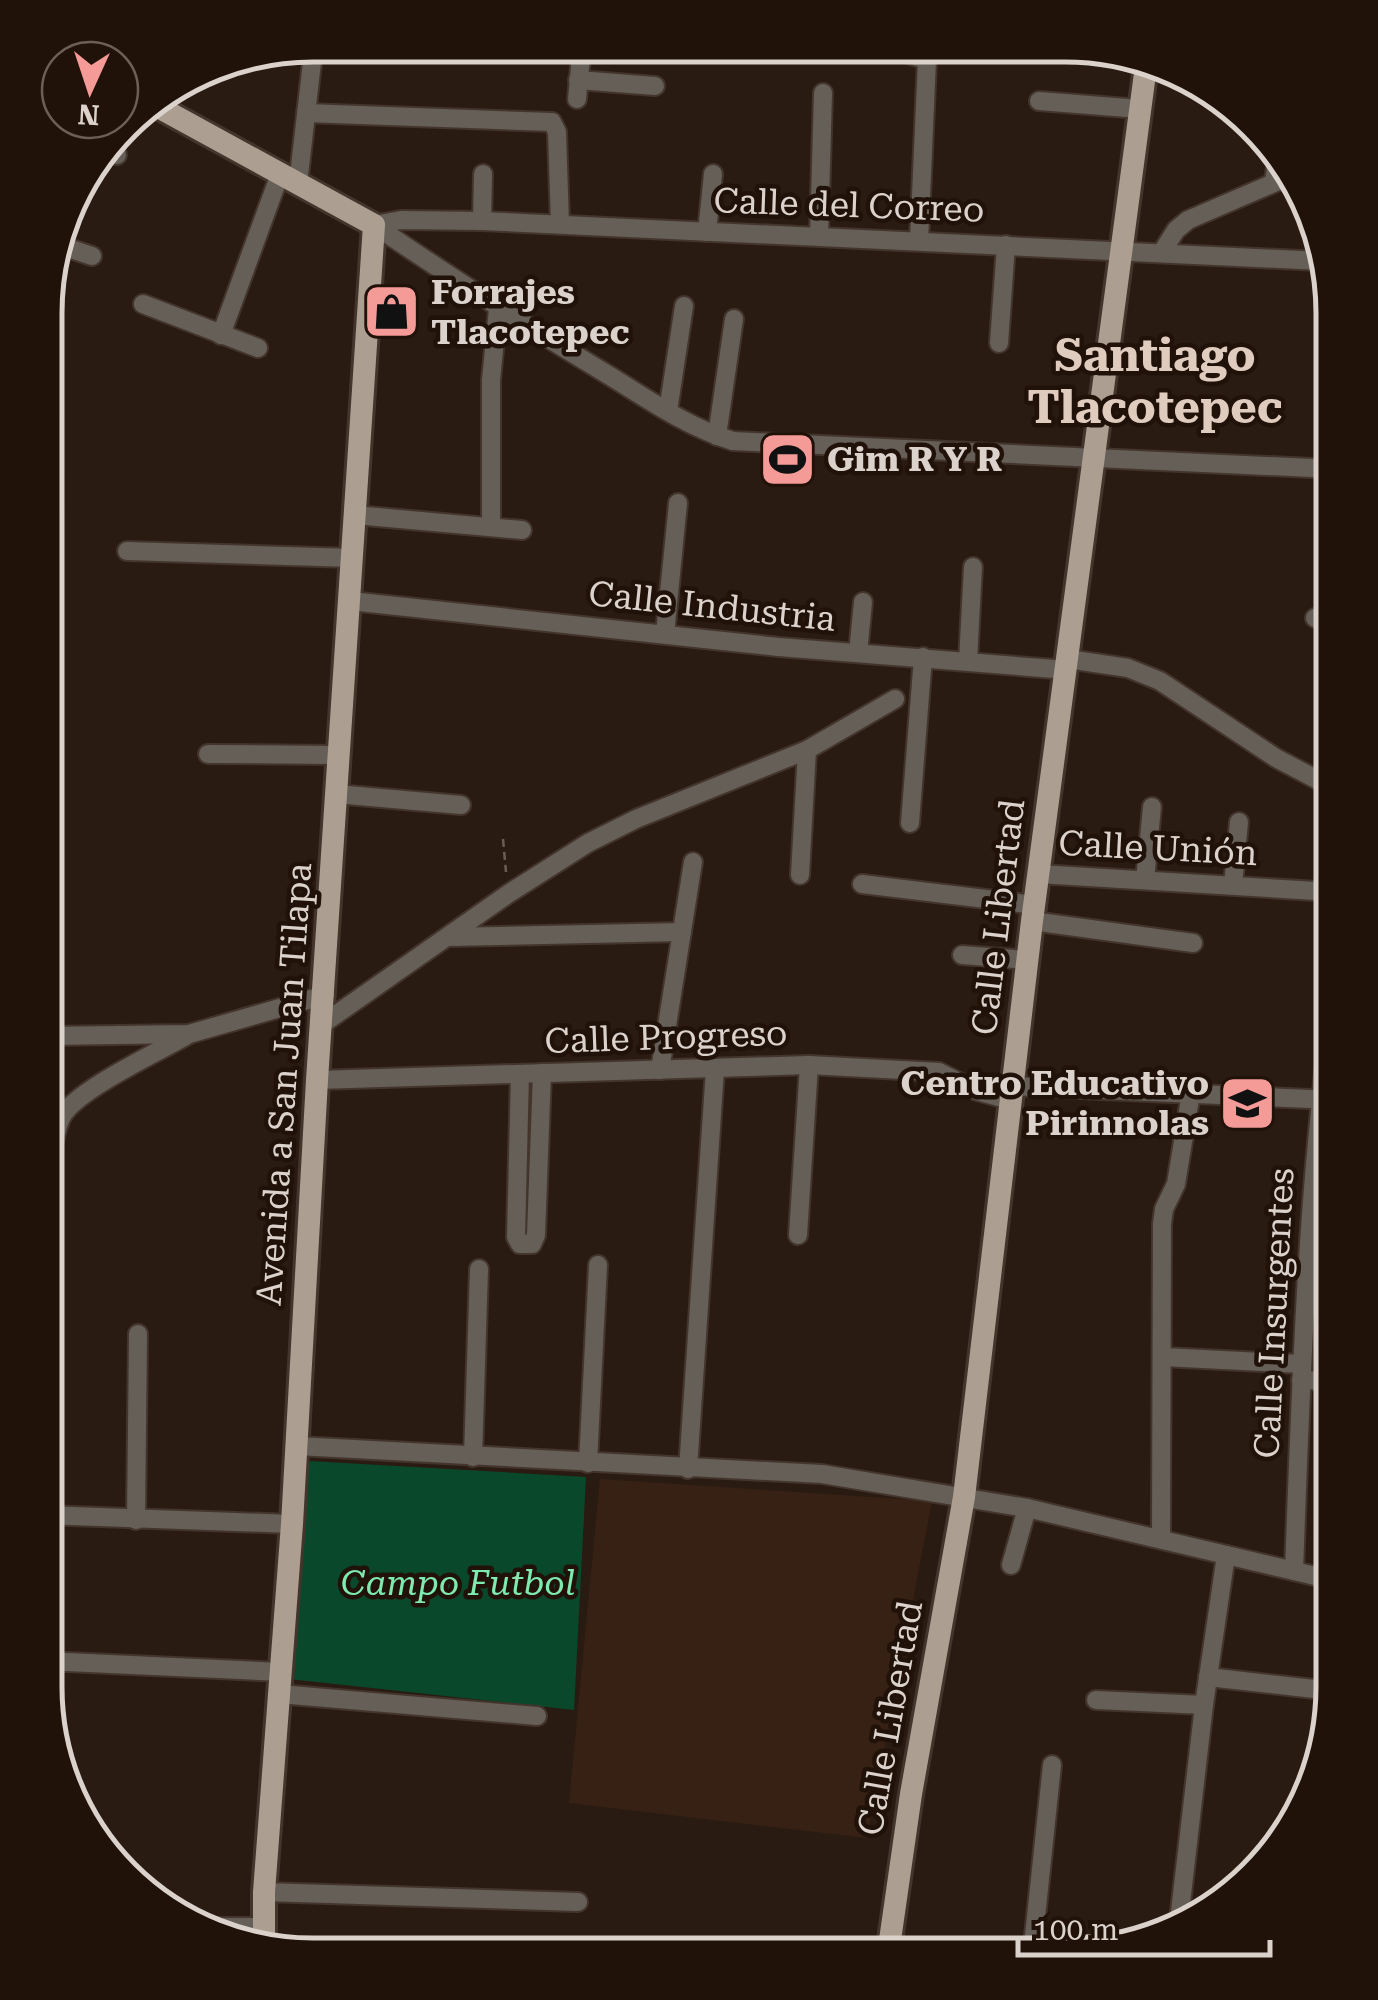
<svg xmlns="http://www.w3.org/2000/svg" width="1378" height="2000" font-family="'Roboto Serif',serif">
  <rect width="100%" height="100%" fill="#2a1b12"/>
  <path fill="#362114" d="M600,1479L932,1501L867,1838L569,1803Z"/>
  <path fill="#0a482c" d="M309,1461L586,1477L574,1710L289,1679Z"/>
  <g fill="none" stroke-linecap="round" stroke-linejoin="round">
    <defs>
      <g id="minor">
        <path d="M887,47L927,60"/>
        <path d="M578,80L655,86"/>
        <path d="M577,99L582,46"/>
        <path d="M1039,101L1140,109"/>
        <path d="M306,113L552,122L557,132L560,224"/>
        <path d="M105,150L117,155"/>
        <path d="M1274,182L1277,160"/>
        <path d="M298,184L314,45"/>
        <path d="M482,221L483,174"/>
        <path d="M374,225C452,278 530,328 610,376C649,400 689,428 733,441L1333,469"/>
        <path d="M374,225L401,220L482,221L1321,261"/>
        <path d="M707,232L713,174"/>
        <path d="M819,236L823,93"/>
        <path d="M919,241L927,60L931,47"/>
        <path d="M59,245L92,256"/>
        <path d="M1162,252L1176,230L1188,220L1290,176"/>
        <path d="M143,304L258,348"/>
        <path d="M221,335L280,174"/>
        <path d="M999,343L1006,245"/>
        <path d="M47,390H48"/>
        <path d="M668,411L684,306"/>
        <path d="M717,436L734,319"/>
        <path d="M355,515L522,530"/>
        <path d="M491,526V380L498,309"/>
        <path d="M127,551L353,558"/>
        <path d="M350,601L779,647L1067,670"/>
        <path d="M1315,618L1333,620"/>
        <path d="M665,634L678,503"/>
        <path d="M858,653L863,602"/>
        <path d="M1068,659L1128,668L1160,681L1276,758L1333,788"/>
        <path d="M968,661L973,567"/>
        <path d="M208,754L340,755"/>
        <path d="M336,794L461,805"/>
        <path d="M910,823L923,657"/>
        <path d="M1039,874L1333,892"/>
        <path d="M800,875L807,750"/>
        <path d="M1145,880L1152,807"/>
        <path d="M862,884L1035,905"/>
        <path d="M1233,885L1239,822"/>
        <path d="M1032,921L1193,943"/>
        <path d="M448,937L682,932"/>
        <path d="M962,955L1027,960"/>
        <path d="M321,1025L508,894L588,843L636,819L807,750L895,699"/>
        <path d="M46,1036L189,1034L325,995"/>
        <path d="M660,1070L693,862"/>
        <path d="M520,1074L516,1237L520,1244H532L536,1235L542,1073"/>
        <path d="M317,1080L809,1065L939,1072L977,1091L1010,1100"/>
        <path d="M1012,1086L1333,1100"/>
        <path d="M46,1220C50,1188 48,1148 61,1118C74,1091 158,1052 186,1036"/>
        <path d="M798,1235L809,1065"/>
        <path d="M1163,1357L1302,1364"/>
        <path d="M1301,1380L1333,1381"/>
        <path d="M297,1446L822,1474L1027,1508L1332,1580"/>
        <path d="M473,1457L479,1269"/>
        <path d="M588,1463L598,1265"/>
        <path d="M688,1469L715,1069"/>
        <path d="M45,1515L292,1524"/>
        <path d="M136,1520L138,1334"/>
        <path d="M1161,1538L1162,1224L1164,1209L1176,1184L1191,1093"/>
        <path d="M1011,1565L1027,1508"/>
        <path d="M1294,1571C1301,1380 1307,1190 1333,1000"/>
        <path d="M45,1661L281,1672"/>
        <path d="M1208,1677L1332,1691"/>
        <path d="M279,1694L537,1716"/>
        <path d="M1096,1700L1204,1705"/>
        <path d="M264,1892L578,1902"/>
        <path d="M211,1927H263"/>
        <path d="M1178,1929L1204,1705L1226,1555"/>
        <path d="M1032,1955L1052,1765"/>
      </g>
      <g id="major">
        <path d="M151,103L374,225L317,1080L292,1524L264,1892V1947"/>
        <path d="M888,1954L911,1794L964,1497L1032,921L1146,66"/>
      </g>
    </defs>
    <use href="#minor" stroke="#43352c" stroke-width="22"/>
    <use href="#major" stroke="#43352c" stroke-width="28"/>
    <path stroke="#6a5d55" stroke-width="2.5" stroke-dasharray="8 5" stroke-linecap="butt" d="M503,839L506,872"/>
    <use href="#minor" stroke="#655f58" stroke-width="18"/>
    <use href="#major" stroke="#ac9f92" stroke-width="22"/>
  </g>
  <defs>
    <symbol id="shop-square" viewBox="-11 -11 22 22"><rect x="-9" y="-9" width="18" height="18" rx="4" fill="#f59b97" stroke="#201209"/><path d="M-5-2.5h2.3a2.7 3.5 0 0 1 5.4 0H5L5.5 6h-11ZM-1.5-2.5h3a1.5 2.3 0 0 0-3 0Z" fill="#111"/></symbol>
    <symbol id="stadium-square" viewBox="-11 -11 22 22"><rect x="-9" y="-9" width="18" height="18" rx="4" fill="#f59b97" stroke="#201209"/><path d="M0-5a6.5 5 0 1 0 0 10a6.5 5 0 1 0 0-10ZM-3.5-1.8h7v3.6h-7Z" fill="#111"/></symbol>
    <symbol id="school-square" viewBox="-11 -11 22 22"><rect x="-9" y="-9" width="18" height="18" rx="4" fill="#f59b97" stroke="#201209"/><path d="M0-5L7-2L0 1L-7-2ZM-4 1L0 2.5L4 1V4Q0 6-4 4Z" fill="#111"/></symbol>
  </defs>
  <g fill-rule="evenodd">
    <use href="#shop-square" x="360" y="280" width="63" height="63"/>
    <use href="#stadium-square" x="756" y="428" width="63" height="63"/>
    <use href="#school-square" x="1216" y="1072" width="63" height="63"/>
  </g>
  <g text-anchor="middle" stroke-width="9" stroke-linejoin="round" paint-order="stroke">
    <g font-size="35" fill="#dcd2cc" stroke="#201209">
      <text transform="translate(849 205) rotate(2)" y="12">Calle del Correo</text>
      <text transform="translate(712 606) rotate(6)" y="12">Calle Industria</text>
      <text transform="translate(1158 848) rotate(3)" y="12">Calle Unión</text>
      <text transform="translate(998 917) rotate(-83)" y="12">Calle Libertad</text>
      <text transform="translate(666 1037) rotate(-2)" y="12">Calle Progreso</text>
      <text transform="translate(284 1084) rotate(-86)" y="12">Avenida a San Juan Tilapa</text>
      <text transform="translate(1274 1313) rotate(-87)" y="12">Calle Insurgentes</text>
      <text transform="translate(890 1718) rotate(-80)" y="12">Calle Libertad</text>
    </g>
    <g font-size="35" font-weight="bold" fill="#dcd2cc" stroke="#201209" text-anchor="start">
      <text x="431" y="304">Forrajes<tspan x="431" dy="40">Tlacotepec</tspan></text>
      <text x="827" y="471">Gim R Y R</text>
      <text x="1209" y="1095" text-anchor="end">Centro Educativo<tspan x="1209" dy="40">Pirinnolas</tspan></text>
    </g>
    <g font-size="35" font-style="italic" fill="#7feab0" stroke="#201209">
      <text x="458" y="1595">Campo Futbol</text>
    </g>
    <g font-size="45" font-weight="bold" fill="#e0cbbf" stroke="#201209">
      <text x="1155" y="371">Santiago<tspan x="1155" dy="52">Tlacotepec</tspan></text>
    </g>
  </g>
  <path d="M0 0H1378V2000H0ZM313 62H1065A251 251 0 0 1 1316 313V1687A251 251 0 0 1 1065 1938H313A251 251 0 0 1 62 1687V313A251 251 0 0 1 313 62Z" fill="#201209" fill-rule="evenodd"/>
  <path fill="none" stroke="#dcd2cc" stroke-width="5" d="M313 62H1065A251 251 0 0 1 1316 313V1687A251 251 0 0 1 1065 1938H313A251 251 0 0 1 62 1687V313A251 251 0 0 1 313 62Z"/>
  <g transform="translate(90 90) rotate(183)"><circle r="48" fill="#201209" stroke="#6b5f57" stroke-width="2.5"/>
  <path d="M0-8L18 38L0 25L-18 38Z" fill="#f59b97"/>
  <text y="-15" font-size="28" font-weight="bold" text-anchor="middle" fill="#dcd2cc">N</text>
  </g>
  <path d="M1018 1940v15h252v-15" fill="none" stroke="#dcd2cc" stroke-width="5"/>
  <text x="1033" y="1940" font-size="30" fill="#dcd2cc" stroke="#201209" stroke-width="8" paint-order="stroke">100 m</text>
</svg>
